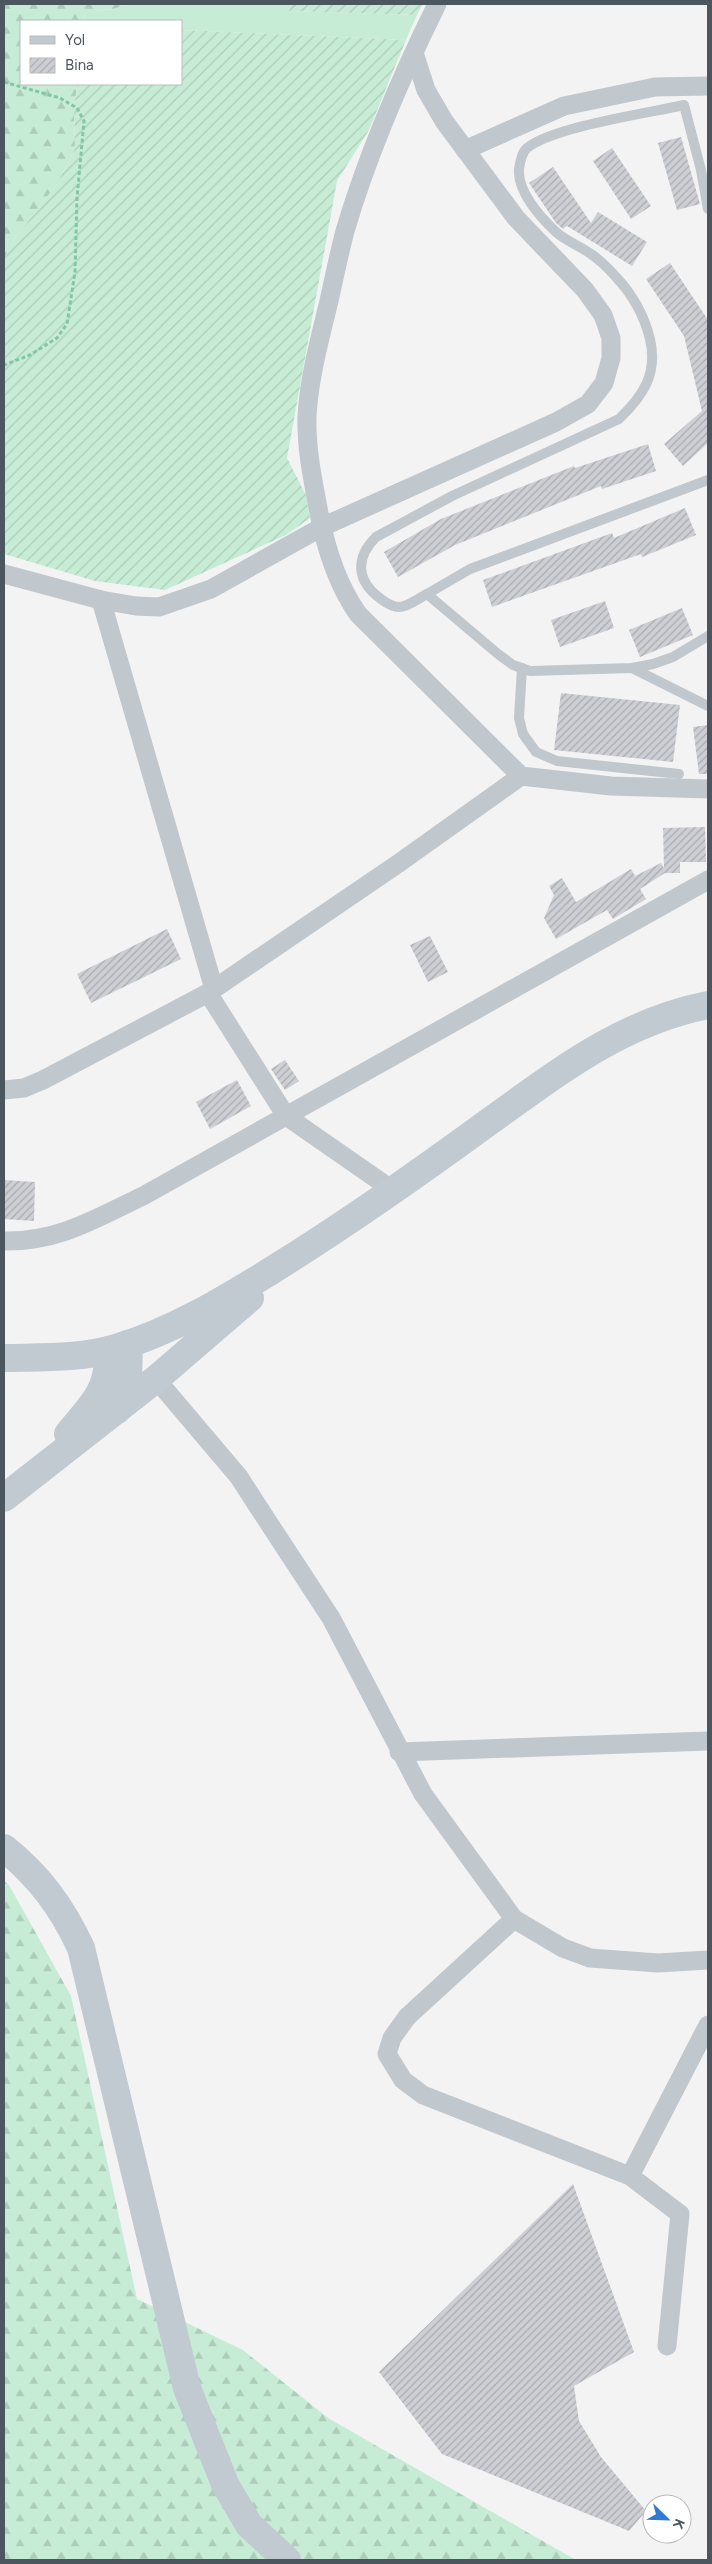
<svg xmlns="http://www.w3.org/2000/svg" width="712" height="2564" font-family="Figtree,sans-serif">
  <defs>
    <pattern id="forest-firs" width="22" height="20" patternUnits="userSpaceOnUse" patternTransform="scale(1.25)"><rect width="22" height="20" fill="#c7ecd5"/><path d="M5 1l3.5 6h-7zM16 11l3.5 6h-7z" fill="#adccb9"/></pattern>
    <pattern id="garden-furrows" width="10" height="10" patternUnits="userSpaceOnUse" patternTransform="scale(1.25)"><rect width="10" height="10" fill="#c7ecd5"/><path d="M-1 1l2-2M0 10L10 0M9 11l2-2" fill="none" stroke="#adccb9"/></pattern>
    <pattern id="building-hatch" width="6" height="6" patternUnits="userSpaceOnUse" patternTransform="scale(1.25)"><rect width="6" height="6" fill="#cdcfd4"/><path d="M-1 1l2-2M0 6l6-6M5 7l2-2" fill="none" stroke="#a9abaf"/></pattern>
  </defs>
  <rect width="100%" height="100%" fill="#f4f3f3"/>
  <path fill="#c7ecd5" d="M131,4H291L290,11L417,15L406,40L181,30V21H84L85,12L113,9Z"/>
  <g fill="url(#forest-firs)">
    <path d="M4,4H131L113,9L85,12L84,21H21V84H77L74,110L75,149L57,184L13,241L4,259Z"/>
    <path d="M4,1881L9,1885L71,1996L137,2299L243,2350L328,2418L576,2560H4Z"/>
  </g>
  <g fill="url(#garden-furrows)">
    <path d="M291,4H423L417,15L289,11Z"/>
    <path d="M181,30L406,40L369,130L337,181L287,458L306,495L310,518L286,535L165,590L95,581L4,554V259L13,241L57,184L75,149L74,110L77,84H181Z"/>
  </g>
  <g fill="url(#building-hatch)">
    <path d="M681,137L700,204L677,210L658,143Z"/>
    <path d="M612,148L651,206L631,219L593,161Z"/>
    <path d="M553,167L591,223L598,212L647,242L632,266L567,226L563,229L556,223L529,183Z"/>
    <path d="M670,263L708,320V443L683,466L664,444L702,411L684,336L646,279Z"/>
    <path d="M648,444L656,471L602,489L601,486L455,545L398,577L384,552L441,519L574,466L575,468Z"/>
    <path d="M685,508L696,535L642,557L641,554L492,607L483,580L612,533L614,538Z"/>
    <path d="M605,601L614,628L560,647L551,620Z"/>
    <path d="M682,608L693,635L640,657L629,630Z"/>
    <path d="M561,693L680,705L673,762L554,750Z"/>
    <path d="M708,725V774H699L693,727Z"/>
    <path d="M705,827L706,862H680V873H665L640,889L646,899L613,919L607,910L556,939L544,918L554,895L549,886L562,878L576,902L631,869L635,876L661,863L664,868L663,828Z"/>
    <path d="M167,929L181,959L91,1003L77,974Z"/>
    <path d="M430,936L448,972L428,982L410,945Z"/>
    <path d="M285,1060L299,1081L285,1090L271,1069Z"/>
    <path d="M237,1080L251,1106L210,1129L196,1102Z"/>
    <path d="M4,1180L35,1182L34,1221L4,1219Z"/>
    <path d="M573,2184L634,2352L574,2386L579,2421L601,2457L646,2511L629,2531L442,2454L379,2372Z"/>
  </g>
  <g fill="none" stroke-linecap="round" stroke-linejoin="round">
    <path stroke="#82c7a4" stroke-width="3" stroke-dasharray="4 2.5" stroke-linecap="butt" d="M4,82L60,98L77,108L84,121L77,198L75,272L67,324L57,338L30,355L4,365"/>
    <g stroke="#c0c7cd" stroke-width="10">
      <path d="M708,480L470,569L427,594L498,654L513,665L530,671L632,668L653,664L673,657L708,636"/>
      <path d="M427,594C419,598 408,607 399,607C393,607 385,602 381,599C356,581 355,558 376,537L452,496L619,419C643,396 658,374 650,339C644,315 634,296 616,277C609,269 600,260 591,254C580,246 566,241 556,232C540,217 517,191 519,169C520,162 522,152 527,148C552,127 648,113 684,105L701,170L708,209"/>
      <path d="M522,668L519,718L523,734L536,752L557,761L679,774"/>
      <path d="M632,668L708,706"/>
    </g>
    <g stroke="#c0c7cd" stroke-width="19">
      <path d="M437,4C401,77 368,153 345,231C339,254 334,278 329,301C320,338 309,378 307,416C306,449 313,481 319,513C326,549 337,584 358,614L521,776L611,786L708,789"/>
      <path d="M465,150L564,106L655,87L708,86"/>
      <path d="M4,574L101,600L136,606L159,607L211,589L322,527L556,422L588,404L604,383L611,358V338L603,315L585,290L516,218L444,121L426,90L414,53"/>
      <path d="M101,600L214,989"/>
      <path d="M208,993L286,1116L394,1191"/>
      <path d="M4,1090L24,1088L43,1080L208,993L399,863L521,776"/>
      <path d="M4,1241C58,1242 95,1219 143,1196L708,880"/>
      <path d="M156,1379L239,1477L257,1505L331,1618L423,1794L514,1919L563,1948L590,1958L658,1963L708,1960"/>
      <path d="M399,1752L708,1741"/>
      <path d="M514,1919L407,2017L392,2038L387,2054L403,2080L423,2095L630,2176L680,2214L667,2346"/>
      <path d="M630,2176L708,2025"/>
    </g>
    <g stroke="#c1c9d1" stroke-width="28">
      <path d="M4,1358C40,1357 80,1359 116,1348C173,1331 224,1300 274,1269C348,1223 419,1173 490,1121C560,1071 622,1022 708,1005"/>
      <path d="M117,1410C128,1384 130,1372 128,1344"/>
      <path d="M68,1434C94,1402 108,1393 109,1350"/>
      <path d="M4,1498L156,1379L250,1298"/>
      <path d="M4,1848C39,1876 62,1907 81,1948L187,2388L225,2484L249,2525L287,2560"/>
    </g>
  </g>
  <rect width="712" height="2564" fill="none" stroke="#4c565e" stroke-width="10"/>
  <rect x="20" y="20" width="162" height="65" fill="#ffffff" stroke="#b7bbbf"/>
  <rect x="30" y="36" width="25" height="8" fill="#c1c9d1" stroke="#b7bbbf"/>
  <text x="65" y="45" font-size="15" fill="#4c565e">Yol</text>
  <rect x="30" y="58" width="25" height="15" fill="url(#building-hatch)" stroke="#b7bbbf"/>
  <text x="65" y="70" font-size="15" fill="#4c565e">Bina</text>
  <g transform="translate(667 2519) rotate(113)"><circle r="24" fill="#ffffff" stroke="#b7bbbf"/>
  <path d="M0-4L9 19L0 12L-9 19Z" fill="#2f79d2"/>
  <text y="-8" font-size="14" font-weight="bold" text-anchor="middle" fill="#4c565e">K</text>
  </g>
</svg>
